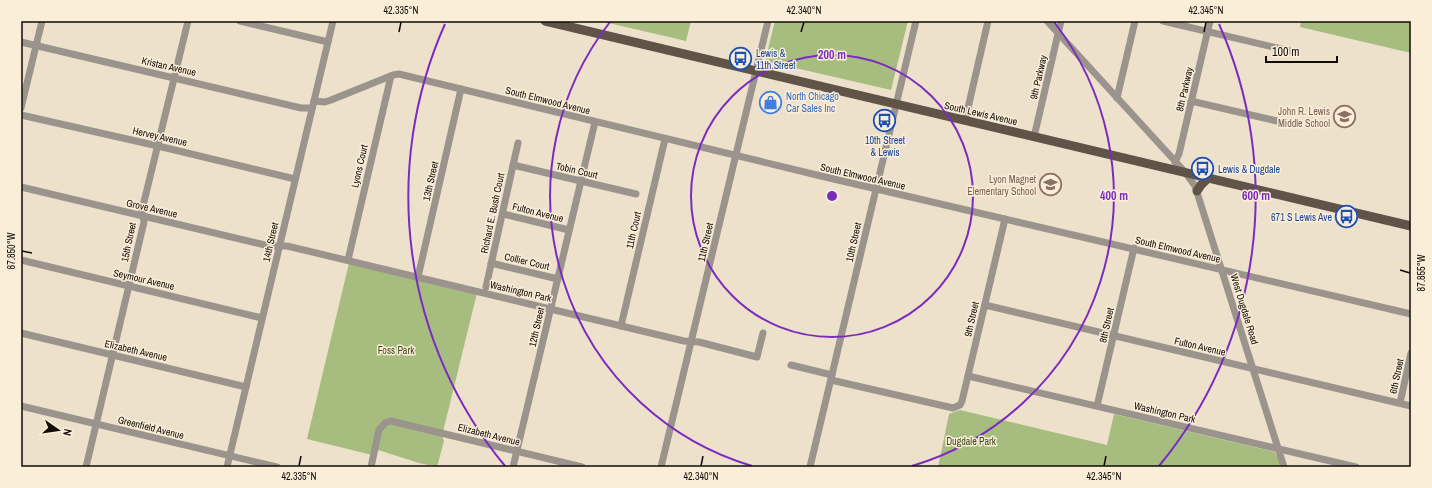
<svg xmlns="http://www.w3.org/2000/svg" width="1432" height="488" font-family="'Archivo Narrow',sans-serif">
  <rect width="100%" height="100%" fill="#eee1cc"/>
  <g fill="#a7bd80">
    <path d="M600,21H691L686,41Z"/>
    <path d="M775,21H908L891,90L765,61Z"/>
    <path d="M1301,21H1411V53L1300,27Z"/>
    <path d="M349,263L477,293L442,436L444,441L437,467L419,463L378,450L372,455L307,439Z"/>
    <path d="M960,410L1107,445L1114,414L1275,452L1282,467H938L949,414Z"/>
  </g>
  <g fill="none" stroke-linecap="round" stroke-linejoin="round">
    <g stroke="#9b948c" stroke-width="7">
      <path d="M240,21L328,42"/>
      <path d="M1047,21L1185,172L1195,186L1284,467"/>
      <path d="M1163,21L1290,51"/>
      <path d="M21,42L301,108H312"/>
      <path d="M1117,98L1135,21"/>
      <path d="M314,101L325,102L331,100L393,75L399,74L821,176L1411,314"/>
      <path d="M1191,101L1277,121"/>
      <path d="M21,108L42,21"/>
      <path d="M21,115L158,146L295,179"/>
      <path d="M965,121L988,21"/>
      <path d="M1034,137L1061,21"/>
      <path d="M1175,162L1179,154L1210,21"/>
      <path d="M513,165L636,194"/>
      <path d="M21,187L269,246H287L684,341L699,342L757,357L763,333"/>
      <path d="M503,214L569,230"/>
      <path d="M21,260L262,318"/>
      <path d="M348,260L391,76"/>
      <path d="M491,263L558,279"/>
      <path d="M418,277L461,89"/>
      <path d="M486,287L518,143"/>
      <path d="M985,305L1411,406"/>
      <path d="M621,326L665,139"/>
      <path d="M21,333L246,387"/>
      <path d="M791,365L832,375"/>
      <path d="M968,376L1356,467"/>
      <path d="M831,380L953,408L960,405L962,401L1005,219"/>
      <path d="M1400,403L1411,353"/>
      <path d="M21,406L277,467"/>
      <path d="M1097,406L1134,248"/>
      <path d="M86,467L144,222L142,210L188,21"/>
      <path d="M227,467L333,21"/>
      <path d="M371,467L379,430L385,423L391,421L582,467"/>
      <path d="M513,467L595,122"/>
      <path d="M661,467L768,21"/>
      <path d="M810,467L916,21"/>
    </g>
    <g stroke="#605347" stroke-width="9">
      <path d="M545,21L1411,226"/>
      <path d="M1197,191L1201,185L1208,178"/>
    </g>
  </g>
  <path fill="none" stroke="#0f0b05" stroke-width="1.5" d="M399,32L401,22M801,32L804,22M1204,32L1206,22M22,251L32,253M1400,270L1410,273M299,466L301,456M701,466L703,456M1104,466L1106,456"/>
  <g fill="none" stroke="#7b2cbf" stroke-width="2">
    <circle cx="832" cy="196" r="141"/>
    <path d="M752 466A282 282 0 0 1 610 22M1054 22A282 282 0 0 1 912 466"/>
    <path d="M505 466A424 424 0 0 1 445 24M1219 24A424 424 0 0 1 1159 466"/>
  </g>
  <defs>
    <symbol id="bus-ring" viewBox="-11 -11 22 22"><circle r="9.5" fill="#fbeed9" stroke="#1a4fb4" stroke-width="1.5"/><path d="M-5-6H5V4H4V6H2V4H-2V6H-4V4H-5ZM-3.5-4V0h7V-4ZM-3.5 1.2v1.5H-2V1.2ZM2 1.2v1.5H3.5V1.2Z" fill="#1a4fb4"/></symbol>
    <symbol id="shop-ring" viewBox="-11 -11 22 22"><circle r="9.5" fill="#fbeed9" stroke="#3f7fe0" stroke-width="1.5"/><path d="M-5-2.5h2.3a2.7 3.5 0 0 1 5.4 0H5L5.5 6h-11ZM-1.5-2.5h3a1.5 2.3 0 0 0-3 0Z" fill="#3f7fe0"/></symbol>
    <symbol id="school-ring" viewBox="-11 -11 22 22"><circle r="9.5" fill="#fbeed9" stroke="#8d6e63" stroke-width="1.5"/><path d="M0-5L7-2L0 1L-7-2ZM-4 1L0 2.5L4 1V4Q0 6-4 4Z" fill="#8d6e63"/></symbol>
  </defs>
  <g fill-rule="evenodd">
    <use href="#bus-ring" x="728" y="46" width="25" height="25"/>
    <use href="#shop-ring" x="758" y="90" width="25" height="25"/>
    <use href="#school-ring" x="1332" y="104" width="25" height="25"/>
    <use href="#bus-ring" x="872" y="108" width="25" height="25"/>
    <use href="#bus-ring" x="1190" y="156" width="25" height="25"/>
    <use href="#school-ring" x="1038" y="172" width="25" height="25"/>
    <use href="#bus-ring" x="1334" y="204" width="25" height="25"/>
  </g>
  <g text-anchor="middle" stroke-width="3" stroke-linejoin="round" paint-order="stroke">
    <g font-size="10" fill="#164399" stroke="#fbeed9" text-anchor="start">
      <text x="756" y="57">Lewis &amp;<tspan x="756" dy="12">11th Street</tspan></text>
      <text x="885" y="144" text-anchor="middle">10th Street<tspan x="885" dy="12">&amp; Lewis</tspan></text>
      <text x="1218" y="173">Lewis &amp; Dugdale</text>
      <text x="1332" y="221" text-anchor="end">671 S Lewis Ave</text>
    </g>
    <g font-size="10" fill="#0f0b05" stroke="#fbeed9">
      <text transform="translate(169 66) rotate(13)" y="4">Kristan Avenue</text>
      <text transform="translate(1038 77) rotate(-77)" y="4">9th Parkway</text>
      <text transform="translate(1184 89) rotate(-77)" y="4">8th Parkway</text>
      <text transform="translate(548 100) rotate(14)" y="4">South Elmwood Avenue</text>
      <text transform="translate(981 113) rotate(13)" y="4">South Lewis Avenue</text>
      <text transform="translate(160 136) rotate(13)" y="4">Hervey Avenue</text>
      <text transform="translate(359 166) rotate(-77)" y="4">Lyons Court</text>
      <text transform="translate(577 170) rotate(13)" y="4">Tobin Court</text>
      <text transform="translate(863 176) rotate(13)" y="4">South Elmwood Avenue</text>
      <text transform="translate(430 181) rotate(-77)" y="4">13th Street</text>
      <text transform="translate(152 208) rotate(13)" y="4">Grove Avenue</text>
      <text transform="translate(538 212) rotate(14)" y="4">Fulton Avenue</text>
      <text transform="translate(492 213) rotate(-78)" y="4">Richard E. Bush Court</text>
      <text transform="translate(633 230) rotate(-77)" y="4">11th Court</text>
      <text transform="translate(128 242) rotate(-78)" y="4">15th Street</text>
      <text transform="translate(270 242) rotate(-77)" y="4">14th Street</text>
      <text transform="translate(705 242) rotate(-77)" y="4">11th Street</text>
      <text transform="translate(853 242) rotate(-77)" y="4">10th Street</text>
      <text transform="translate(1178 249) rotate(13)" y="4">South Elmwood Avenue</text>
      <text transform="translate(527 261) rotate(13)" y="4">Collier Court</text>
      <text transform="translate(144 279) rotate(13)" y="4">Seymour Avenue</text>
      <text transform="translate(521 291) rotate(13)" y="4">Washington Park</text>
      <text transform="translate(1245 309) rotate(73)" y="4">West Dugdale Road</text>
      <text transform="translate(971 319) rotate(-77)" y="4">9th Street</text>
      <text transform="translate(1106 325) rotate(-77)" y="4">8th Street</text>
      <text transform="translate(536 327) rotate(-77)" y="4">12th Street</text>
      <text transform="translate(1200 346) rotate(13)" y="4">Fulton Avenue</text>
      <text transform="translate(136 350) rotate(13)" y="4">Elizabeth Avenue</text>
      <text transform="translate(1396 376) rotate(-78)" y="4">6th Street</text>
      <text transform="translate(1165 412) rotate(13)" y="4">Washington Park</text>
      <text transform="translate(151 427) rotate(14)" y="4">Greenfield Avenue</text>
      <text transform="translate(489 434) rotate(14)" y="4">Elizabeth Avenue</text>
    </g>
    <g font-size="10" fill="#366cbe" stroke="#fbeed9" text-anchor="start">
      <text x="786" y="100">North Chicago<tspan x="786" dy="12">Car Sales Inc</tspan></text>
    </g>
    <g font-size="10" fill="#785e54" stroke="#fbeed9" text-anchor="end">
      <text x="1330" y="115">John R. Lewis<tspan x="1330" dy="12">Middle School</tspan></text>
      <text x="1036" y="183">Lyon Magnet<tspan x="1036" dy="12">Elementary School</tspan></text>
    </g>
    <g font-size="10" fill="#384717" stroke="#fbeed9">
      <text x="396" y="354">Foss Park</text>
      <text x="971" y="445">Dugdale Park</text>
    </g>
  </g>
  <circle cx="832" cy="196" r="6" fill="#7b2cbf" stroke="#fbeed9" stroke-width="2"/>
  <g font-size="12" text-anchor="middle" font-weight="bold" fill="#7b2cbf" stroke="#fbeed9" stroke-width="3" stroke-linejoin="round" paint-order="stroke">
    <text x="832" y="59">200 m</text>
    <text x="1114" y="200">400 m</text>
    <text x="1256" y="200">600 m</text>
  </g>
  <rect width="1432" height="488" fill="none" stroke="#fbeed9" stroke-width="44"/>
  <g transform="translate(58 430) rotate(103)" stroke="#fbeed9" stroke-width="3" paint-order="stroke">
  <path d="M0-3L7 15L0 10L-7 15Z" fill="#0f0b05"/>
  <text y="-6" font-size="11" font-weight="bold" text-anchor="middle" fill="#0f0b05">N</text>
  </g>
  <path d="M1266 56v6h71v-6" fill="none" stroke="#0f0b05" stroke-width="2"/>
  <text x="1272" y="56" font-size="12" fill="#0f0b05" stroke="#fbeed9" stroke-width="3" paint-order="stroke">100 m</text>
  <rect x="22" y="22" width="1388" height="444" fill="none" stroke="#0f0b05" stroke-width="1.5"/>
  <g font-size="10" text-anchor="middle" fill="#0f0b05">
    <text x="401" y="14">42.335°N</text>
    <text x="804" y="14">42.340°N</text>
    <text x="1206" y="14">42.345°N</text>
    <text transform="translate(11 251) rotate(-90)" y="4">87.850°W</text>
    <text transform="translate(1421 273) rotate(-90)" y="4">87.855°W</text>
    <text x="299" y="480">42.335°N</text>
    <text x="701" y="480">42.340°N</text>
    <text x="1104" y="480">42.345°N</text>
  </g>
</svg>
